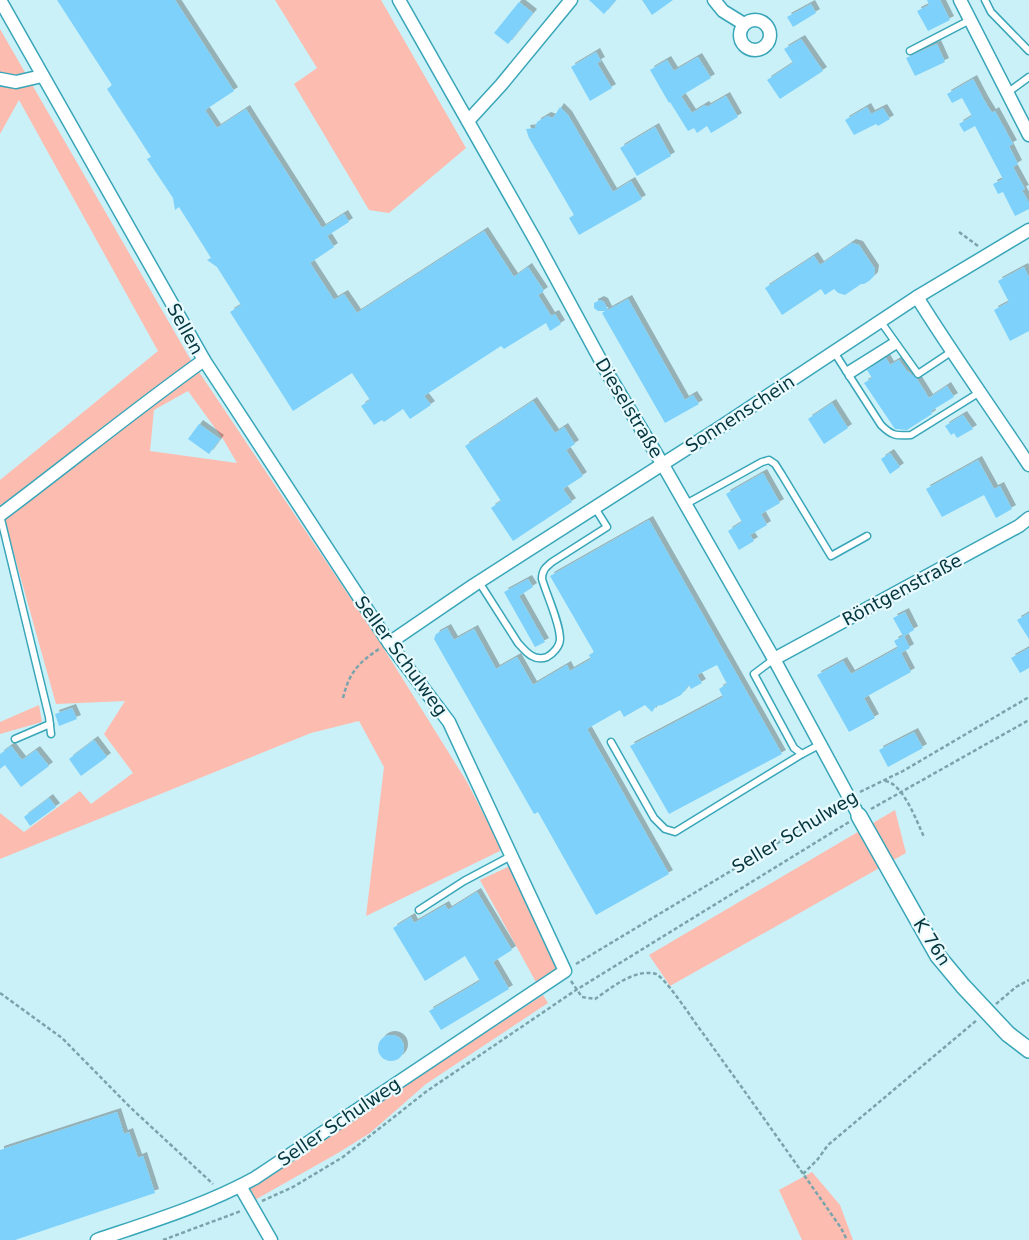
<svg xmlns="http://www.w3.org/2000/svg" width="1029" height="1240" font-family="'DejaVu Sans',sans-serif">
  <defs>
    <filter id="shadow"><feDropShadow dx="4" dy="-4" stdDeviation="0" flood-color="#0004"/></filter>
  </defs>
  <rect width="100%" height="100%" fill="#cbf1f8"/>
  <g fill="#fdbcb0" fill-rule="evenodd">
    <path d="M275,0H381L466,148L389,213L369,210L294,84L317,68Z"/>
    <path d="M0,29L189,357L376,636L467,782L502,850L366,916L384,767L359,721L311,733L0,859V813L24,832L80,791L91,804L133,773L104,734L125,701L56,704L0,504V480L158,351L19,100L0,134ZM188,391L223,439L237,463L150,451L154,410Z"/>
    <path d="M39,705L42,722L0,734V722Z"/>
    <path d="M895,810L906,853L670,986L649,955Z"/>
    <path d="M510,866L557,970L537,984L480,880Z"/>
    <path d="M543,995L548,1003L426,1084L370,1133L338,1153L253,1201L247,1189Z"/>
    <path d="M812,1172L840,1205L853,1240H802L779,1190Z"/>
  </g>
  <g fill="#7dd1fb" filter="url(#shadow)">
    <path d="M57,0H175L234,91L205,110L217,128L246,109L322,228L344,214L349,222L327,236L334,247L310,263L334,300L344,294L357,313L484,231L514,277L528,267L544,291L538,295L551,316L555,314L561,324L550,331L546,323L504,349L501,346L424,396L431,405L410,419L403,409L384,422L382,420L374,425L361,406L370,400L352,373L293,411L230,312L241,305L217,267L207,260L211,258L179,207L175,210L173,198L147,159L151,157L107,89L112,85Z"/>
    <path d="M589,0H616L604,14Z"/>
    <path d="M642,0H673L652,15Z"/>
    <path d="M927,0H940L950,20L928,31L917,11L929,5Z"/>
    <path d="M519,2L533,13L508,44L494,33Z"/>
    <path d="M811,4L816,13L793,27L787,17Z"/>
    <path d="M801,39L823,71L780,99L767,80L793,63L784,49Z"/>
    <path d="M937,44L945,62L915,76L906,58Z"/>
    <path d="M596,52L601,61L597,63L612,88L590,101L571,67Z"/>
    <path d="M698,57L711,78L681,96L692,113L705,105L707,107L726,96L738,117L711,133L707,126L697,133L694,128L688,131L670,102L669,103L650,70L667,60L674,71Z"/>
    <path d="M973,79L984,100L992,113L995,111L1013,144L1009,146L1018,164L1013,167L1025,189L1022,190L1029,203V209L1015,216L1003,192L998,194L993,184L1003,179L975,126L964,132L959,124L972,116L962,98L952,103L947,94Z"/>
    <path d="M560,107L568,115L613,192L631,181L642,199L579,235L569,218L574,215L529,138L526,129L535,128L537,122L547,116L553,118Z"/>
    <path d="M867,107L871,114L883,108L890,119L878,126L876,124L854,135L845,120Z"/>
    <path d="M655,127L671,156L637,176L620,148Z"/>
    <path d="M852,243L859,245L875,269L874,276L869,281L864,284H861L845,295L838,293L834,289L825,295L821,289L782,315L765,288L814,256L820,265Z"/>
    <path d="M1024,267L1029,277V331L1010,341L994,310L1009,302L998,281Z"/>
    <path d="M628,299L685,400L693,395L699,404L665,423L602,313L605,311H598L594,308V303L600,300L604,302L608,310Z"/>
    <path d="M886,358L890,365L899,360L906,370L917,379L929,398L947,386L954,397L931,411L932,414L907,430L895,429L864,383L872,378L867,370Z"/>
    <path d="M533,401L555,433L564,427L575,444L566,450L583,476L563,489L572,502L513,541L491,508L501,501L465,446Z"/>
    <path d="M832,403L848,428L824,444L808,419Z"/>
    <path d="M963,415L973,429L957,438L954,433L951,435L945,426Z"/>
    <path d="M199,424L220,439L209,454L188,439Z"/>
    <path d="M890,453L900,467L890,474L881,459Z"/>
    <path d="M978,460L994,489L1000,486L1012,509L996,518L984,495L942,517L926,489Z"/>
    <path d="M763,473L780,503L761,514L767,525L750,535L754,541L739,550L728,531L742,522L726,494Z"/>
    <path d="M649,520L782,754L669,814L630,746L723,697L719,689L727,684L717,665L697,675L702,683L691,689L689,685L681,695L662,705L656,706L652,712L645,705L624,717L620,710L587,729L669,874L596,915L538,812L534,814L434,639L436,634L447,628L454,640L474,629L496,669L517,657L533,685L567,665L570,671L591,659L589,655L594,652L550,576Z"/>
    <path d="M528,579L533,587L519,596L545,642L535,647L504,592Z"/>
    <path d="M905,612L914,630L904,636L910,648L901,653L911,672L864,698L875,718L849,732L817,675L843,661L851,674L898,648L894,641L903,636L893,618Z"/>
    <path d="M1029,613V639L1017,620Z"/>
    <path d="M1029,648V668L1020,673L1011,658Z"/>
    <path d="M72,708L77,719L59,726L55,714Z"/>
    <path d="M914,732L923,748L888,767L879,750Z"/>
    <path d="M94,740L107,757L81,776L69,759Z"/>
    <path d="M11,746L22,760L36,750L49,766L21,787L5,765L0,769V754Z"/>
    <path d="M49,798L56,807L30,826L24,817Z"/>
    <path d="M477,892L512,950L493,962L509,989L441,1030L429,1011L480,981L465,956L425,981L393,928L411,917L414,923L445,905L448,910Z"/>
    <circle cx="391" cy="1048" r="13"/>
    <path d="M117,1112L124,1134L129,1132L138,1158L143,1156L155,1193L15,1240H0V1150Z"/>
  </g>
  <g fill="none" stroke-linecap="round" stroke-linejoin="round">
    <defs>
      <g id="service">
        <path d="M985,0L991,12L1029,51"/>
        <path d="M910,51L970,20"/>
        <path d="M1007,93L1029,77"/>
        <path d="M881,322L918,374L951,352"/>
        <path d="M834,352L881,425C892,436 896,436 911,435L980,392"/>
        <path d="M846,371L894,341"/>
        <path d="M849,376L897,345"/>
        <path d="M686,504L762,462L769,460L775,464L782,475L831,556L867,536"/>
        <path d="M0,515L49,717L51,734"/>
        <path d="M479,582L518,643C526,652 534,662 547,657C553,654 560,646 560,639C560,623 547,596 542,579C542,570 546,567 552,562L607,527L595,508"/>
        <path d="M774,659L754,674L794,748L802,754L821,744"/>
        <path d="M15,739L50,724"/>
        <path d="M611,742L654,818L665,829L675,832L802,754"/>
        <path d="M419,910L464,881L511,856"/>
      </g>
      <g id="minor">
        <path d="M0,0L204,360L389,643L449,722L565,971L255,1178C206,1205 150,1222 97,1240"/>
        <path d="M399,0L537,243L608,374L663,465L774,659L859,816"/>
        <path d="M714,0L723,11L744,24"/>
        <path d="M960,0L1029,135"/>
        <circle cx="755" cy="35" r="15"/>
        <path d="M0,79L16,82L42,76"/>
        <path d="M468,121L501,85L571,0"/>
        <path d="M917,297C953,355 992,409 1029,465"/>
        <path d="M0,515C68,464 134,410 204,360"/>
        <path d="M389,643L474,585L719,428L917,297L1029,230"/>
        <path d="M774,659L1019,526L1029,518"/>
        <path d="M240,1186L271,1240"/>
      </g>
      <path id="tertiary" d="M859,816L938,956L963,986L1008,1034L1029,1050"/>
    </defs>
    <use href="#service" stroke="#38a6b8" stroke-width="9"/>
    <use href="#minor" stroke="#38a6b8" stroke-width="15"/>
    <use href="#tertiary" stroke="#38a6b8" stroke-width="18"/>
    <g stroke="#7aa4ac" stroke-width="2.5" stroke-dasharray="4 2.5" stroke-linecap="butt">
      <path d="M959,232L978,246"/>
      <path d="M343,698C349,673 358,663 379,649"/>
      <path d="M885,781C903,783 917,822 924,837"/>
      <path d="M860,792L903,771L1029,697"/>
      <path d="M871,809L1029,720"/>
      <path d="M576,964L839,806"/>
      <path d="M571,981L582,997L595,999C611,988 635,968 656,974C664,977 688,1012 694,1021C744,1090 793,1159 841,1228L847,1240"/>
      <path d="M0,993L62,1038L131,1108L213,1184"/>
      <path d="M996,1004L1016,987L1029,980"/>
      <path d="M803,1174L818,1159L828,1145L977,1020"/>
      <path d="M262,1201L293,1187L343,1157L427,1091L576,990L849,822"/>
      <path d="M163,1240L241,1211"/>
    </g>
    <use href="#service" stroke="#fff" stroke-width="6"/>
    <use href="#minor" stroke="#fff" stroke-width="12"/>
    <use href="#tertiary" stroke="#fff" stroke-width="15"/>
  </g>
  <g text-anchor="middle" stroke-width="4.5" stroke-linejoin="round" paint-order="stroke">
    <g font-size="18" fill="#04353d" stroke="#e8fafe">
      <text transform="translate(185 329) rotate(61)" y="6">Sellen</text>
      <text transform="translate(629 408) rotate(59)" y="6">Dieselstraße</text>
      <text transform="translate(740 414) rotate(-33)" y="6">Sonnenschein</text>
      <text transform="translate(902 590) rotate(-28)" y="6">Röntgenstraße</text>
      <text transform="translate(401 656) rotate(54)" y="6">Seller Schulweg</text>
      <text transform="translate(795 832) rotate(-31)" y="6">Seller Schulweg</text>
      <text transform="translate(932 942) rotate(57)" y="6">K 76n</text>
      <text transform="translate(339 1122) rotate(-34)" y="6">Seller Schulweg</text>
    </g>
  </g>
</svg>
